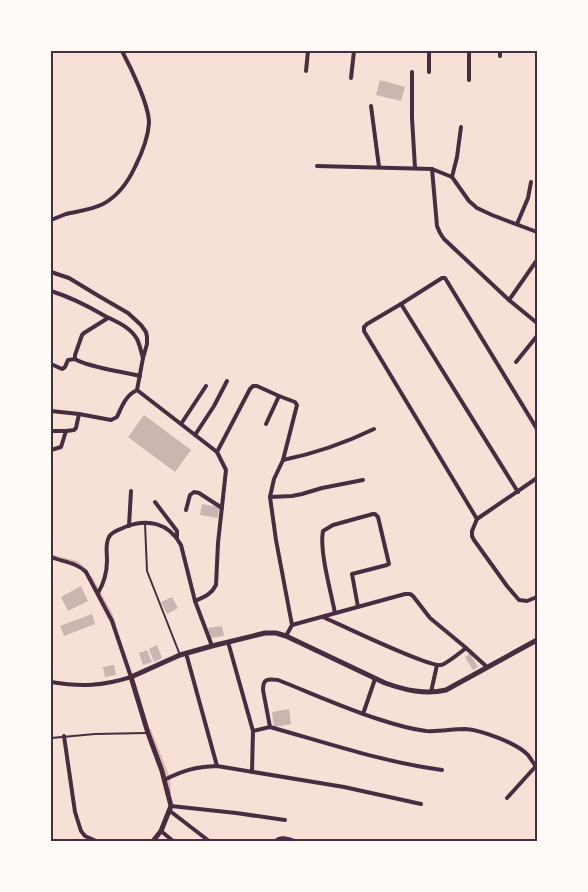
<svg xmlns="http://www.w3.org/2000/svg" width="588" height="892" font-family="'Source Sans 3',sans-serif">
  <rect width="100%" height="100%" fill="#f7e1d7"/>
  <g fill="none" stroke-linecap="round" stroke-linejoin="round">
    <g stroke="#dcb8b0" stroke-width="2">
      <path d="M53,556L77,562L87,571"/>
      <path d="M91,577L112,615L115,624"/>
      <path d="M150,730L169,778L170,794"/>
    </g>
  </g>
  <g fill="#ccb4b1">
    <path d="M380,80L405,87L401,101L376,95Z"/>
    <path d="M144,415L191,450L175,472L128,437Z"/>
    <path d="M202,504L219,507L218,518L200,515Z"/>
    <path d="M81,586L88,601L68,611L61,597Z"/>
    <path d="M172,597L178,608L167,614L161,602Z"/>
    <path d="M92,614L95,624L64,636L60,626Z"/>
    <path d="M222,626L224,636L210,638L208,628Z"/>
    <path d="M157,645L162,658L154,662L149,649Z"/>
    <path d="M147,650L152,662L143,665L139,653Z"/>
    <path d="M470,654L478,667L473,670L465,657Z"/>
    <path d="M114,665L116,675L105,677L103,667Z"/>
    <path d="M289,709L291,724L274,727L272,712Z"/>
  </g>
  <g fill="none" stroke-linecap="round" stroke-linejoin="round">
    <g stroke="#4a2c40" stroke-width="2">
      <path d="M145,523L147,571L180,655"/>
      <path d="M51,738L95,734L146,733"/>
    </g>
    <g stroke="#4a2c40" stroke-width="4">
      <path d="M429,51V72"/>
      <path d="M500,56V51"/>
      <path d="M306,71L308,51"/>
      <path d="M412,72V118L415,168"/>
      <path d="M351,78L354,51"/>
      <path d="M469,80V51"/>
      <path d="M371,106L379,167"/>
      <path d="M317,166L432,169L452,177L469,201L477,208L492,215L537,232"/>
      <path d="M432,169L437,226L440,233L444,239L509,300L537,260"/>
      <path d="M452,177L457,157L461,127"/>
      <path d="M51,220C56,218 61,216 66,214C78,211 91,210 103,204C118,196 128,182 135,167C142,153 148,139 149,123C149,105 131,68 122,51"/>
      <path d="M517,224L528,198L531,182"/>
      <path d="M51,272L69,278L97,295L128,313L141,325L146,332L147,337V344L143,358L137,390"/>
      <path d="M51,291C70,297 88,306 105,316C117,322 130,327 137,339C140,345 141,352 143,358"/>
      <path d="M509,300L537,323"/>
      <path d="M401,304L518,492"/>
      <path d="M108,318L84,333L82,335L75,355V359C87,367 124,372 140,376"/>
      <path d="M516,362L537,336"/>
      <path d="M51,364L62,369L65,367L68,360L75,359"/>
      <path d="M51,411L79,414L111,420L117,417C122,406 126,395 137,390L217,452"/>
      <path d="M181,424L206,386"/>
      <path d="M266,424L279,396"/>
      <path d="M51,431H66"/>
      <path d="M195,435L214,406L227,381"/>
      <path d="M51,450L61,447L66,431L74,430L76,428L79,414"/>
      <path d="M283,460C317,453 343,444 374,429"/>
      <path d="M537,478L477,519L472,531V536L474,540L507,586L519,600L527,601L537,597"/>
      <path d="M270,497L292,496L302,494L322,488L363,480"/>
      <path d="M155,502L174,527L177,531V538"/>
      <path d="M186,510L190,495L194,492L199,493L222,508"/>
      <path d="M477,519L364,331V327L367,324L401,304L442,278H445L537,429"/>
      <path d="M129,526L131,491"/>
      <path d="M51,557C63,562 76,562 86,572L112,621L131,677C103,686 80,687 51,682"/>
      <path d="M98,593C104,583 107,572 107,560C107,553 105,544 109,537C112,531 119,530 125,527C148,518 169,523 181,545L195,601L212,646"/>
      <path d="M195,601C204,597 211,595 216,585L218,543L226,470L217,452L250,389L253,386H257L279,396L295,402L297,405L283,460L274,479L270,497L276,540L292,625"/>
      <path d="M335,613C331,592 319,550 323,531L333,525L373,514H375L378,517L389,564L387,565L352,574L358,607"/>
      <path d="M323,617C339,624 430,668 441,665C446,664 461,652 466,648"/>
      <path d="M286,636L292,625L405,594H410L413,596L430,618L465,647L487,667"/>
      <path d="M228,642L253,731L252,772"/>
      <path d="M186,653L217,766"/>
      <path d="M431,692L437,665"/>
      <path d="M363,714L375,679"/>
      <path d="M270,727L263,690C263,678 268,679 278,680C311,693 344,708 378,719C393,724 410,729 426,731C439,732 452,729 465,729C481,730 517,743 528,755C531,759 534,764 537,768"/>
      <path d="M253,731L270,727C327,743 383,762 442,770"/>
      <path d="M64,736L75,812L81,831L85,836L96,841"/>
      <path d="M164,780C184,770 195,767 217,766L344,787L421,804"/>
      <path d="M507,798L536,766"/>
      <path d="M171,806L236,813L285,820"/>
      <path d="M170,811L209,841"/>
      <path d="M161,831L173,841"/>
      <path d="M276,841C281,836 288,839 294,841"/>
    </g>
    <path stroke="#4a2c40" stroke-width="5" d="M153,841L161,831L171,806L162,771L148,733L131,677L180,655L212,646L265,633H276L286,636L385,683C405,690 425,695 446,690L537,640"/>
  </g>
  <rect width="588" height="892" fill="none" stroke="#fffaf5" stroke-width="105"/>
  <rect x="52" y="52" width="484" height="788" fill="none" stroke="#4a2c40" stroke-width="2"/>
</svg>
